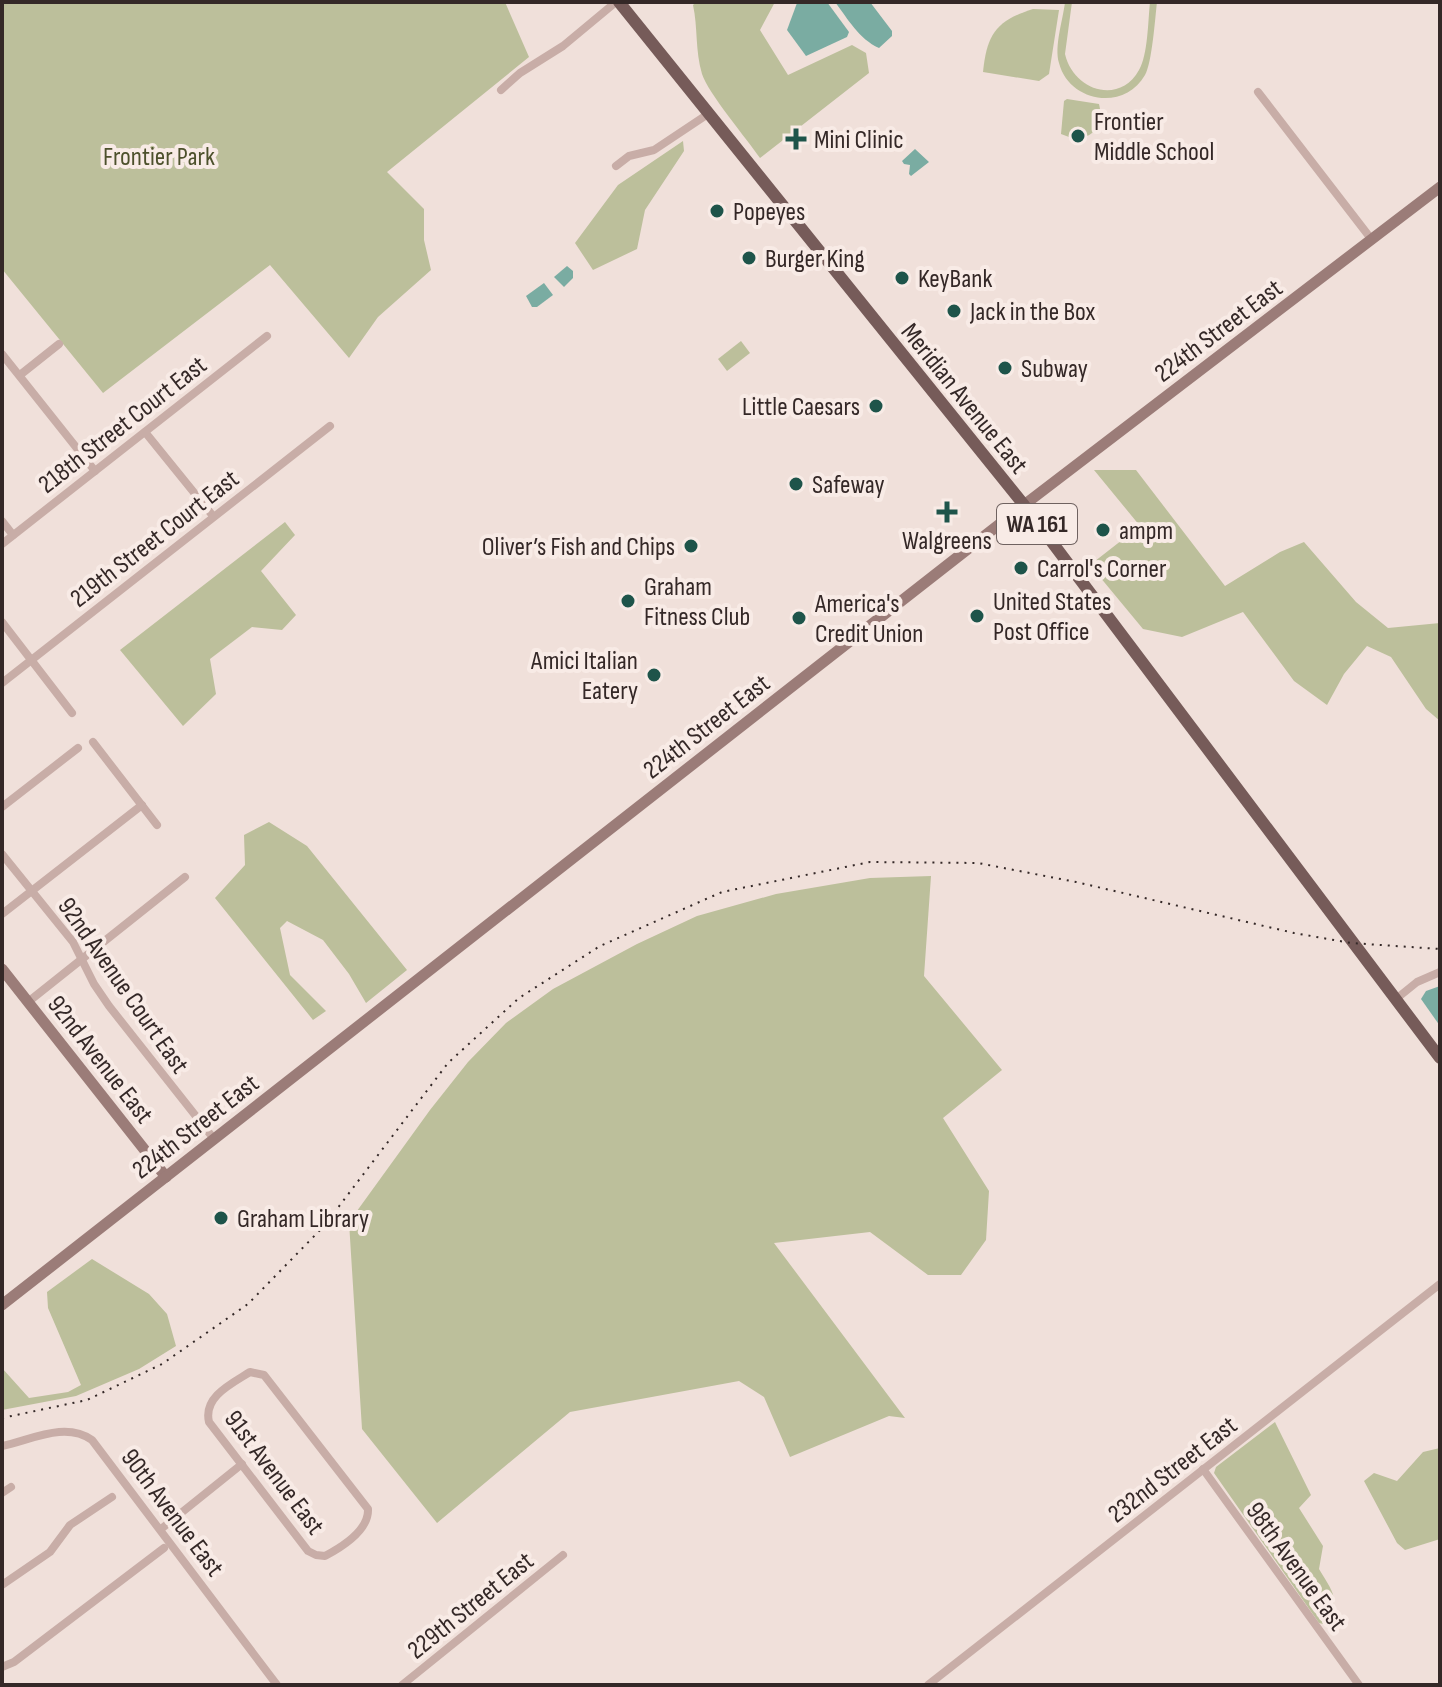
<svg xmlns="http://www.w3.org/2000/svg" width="1442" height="1687" font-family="'Sofia Sans Condensed',sans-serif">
  <rect width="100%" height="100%" fill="#f0e0da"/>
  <g fill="#bcbf9b">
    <path d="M2,2H505L529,57L387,172L424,209V240L431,270L378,317L349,358L270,265L103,393L2,269Z"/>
    <path d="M696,2H775L760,30L788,75L852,45L866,53L869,73L760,158C747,139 708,93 702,74C695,50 698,28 693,5Z"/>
    <path d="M1065,2H1072L1065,54C1073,90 1119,106 1139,70C1148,55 1148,20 1150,2H1157C1155,19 1152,63 1145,75C1124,112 1069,102 1059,63C1054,46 1063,20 1065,2Z"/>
    <path d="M1033,9L1059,10L1049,74L1039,81L983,72C987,34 996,21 1033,9Z"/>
    <path d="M1067,99L1099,104C1104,124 1097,134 1077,140L1061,134L1064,101Z"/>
    <path d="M683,141L684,151L645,210L637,249L593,270L575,243L618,185Z"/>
    <path d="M741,341L750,353L727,371L718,359Z"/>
    <path d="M1094,470H1136L1225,586L1280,552L1304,542L1356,602L1388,628L1440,623V721L1426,709L1391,657L1367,646L1344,674L1327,705L1294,681L1243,612L1182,637L1143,629L1090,565L1140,526Z"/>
    <path d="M285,522L295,535L261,571L296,615L282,630L252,627L210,659L216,694L183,726L120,650Z"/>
    <path d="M269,822L307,846L407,970L366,1003L349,974L323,940L287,921L280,928L290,975L326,1011L313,1020L215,898L245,865L244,835Z"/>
    <path d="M931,876L924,976L1002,1070L943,1118L989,1191L986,1240L961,1275H928L870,1232L774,1243L905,1418L889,1416L790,1457L764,1397L739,1381L570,1412L437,1523L362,1429L349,1222L430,1110L468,1062L506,1023L553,989L637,944L697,916L776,894L870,878Z"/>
    <path d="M92,1259L149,1294L167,1314L176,1346L139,1369L76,1396L2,1410V1368L29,1398L68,1392L81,1385L48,1308L47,1292Z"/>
    <path d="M1275,1422L1311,1495L1299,1508L1323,1546L1319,1569C1333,1593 1342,1599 1323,1624L1319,1623L1214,1473L1216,1467Z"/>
    <path d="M1440,1448V1539L1405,1550L1397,1543L1364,1481L1374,1473L1397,1481L1423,1452Z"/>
  </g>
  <g fill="#7aaca2">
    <path d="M804,2H827L849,32L847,37L806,56L787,30L797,3Z"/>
    <path d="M835,2H870L892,31V36L879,48C859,39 848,19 835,2Z"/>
    <path d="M915,149L929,162L911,176L909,174L910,165L904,164L902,161Z"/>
    <path d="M567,266L573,271V278L564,287L554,277Z"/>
    <path d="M544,283L553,295L537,307H532L526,296Z"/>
    <path d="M1440,986V1026L1421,999L1426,991Z"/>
  </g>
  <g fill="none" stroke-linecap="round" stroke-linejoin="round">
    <g stroke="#c8ada7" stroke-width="8">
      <path d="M501,90L520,73L563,46L616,2"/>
      <path d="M1258,92L1372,240"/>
      <path d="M616,166L629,156L654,150L708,114"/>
      <path d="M2,354L95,471"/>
      <path d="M20,375L59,344"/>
      <path d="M145,432L213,516"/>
      <path d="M2,521L13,535"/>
      <path d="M2,544L267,336"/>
      <path d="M2,622L72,713"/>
      <path d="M2,683L330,426"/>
      <path d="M93,742L157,825"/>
      <path d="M2,807L78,748"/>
      <path d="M2,854L73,942L94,984L109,1006L214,1139"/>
      <path d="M2,914L142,805"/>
      <path d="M1396,999L1417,982L1440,972"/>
      <path d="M28,1002L185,877"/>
      <path d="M250,1372L264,1375L368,1509C369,1530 342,1547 325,1556L316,1555L308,1551L209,1422C203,1397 231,1384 250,1372Z"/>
      <path d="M2,1446C31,1440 65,1421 92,1440L277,1685"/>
      <path d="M1203,1469L1359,1685"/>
      <path d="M2,1493L11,1487"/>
      <path d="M161,1529L242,1464"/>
      <path d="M2,1585L50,1552L70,1525L112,1497"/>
      <path d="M2,1667L14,1662L164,1548"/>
      <path d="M402,1685L563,1555"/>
      <path d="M928,1685L1440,1284"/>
    </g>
    <g stroke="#9b7c78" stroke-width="11">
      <path d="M2,969L166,1177"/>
      <path d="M2,1305L1024,505L1440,187"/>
    </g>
    <path stroke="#765b59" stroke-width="12" d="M619,2L1024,505L1440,1058"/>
    <path stroke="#342827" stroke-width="2" stroke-dasharray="2 6" stroke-linecap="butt" d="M2,1418L87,1400L162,1364L248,1304L324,1226L448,1063L519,998L600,946L722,892L870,862L978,863L1076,882L1294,933L1351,943L1440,949"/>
  </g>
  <g fill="#1e544a" stroke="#f8ebe6" stroke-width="3">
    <circle cx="1078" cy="136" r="8"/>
    <path d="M792 127h8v8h8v8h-8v8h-8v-8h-8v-8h8z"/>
    <circle cx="717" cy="211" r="8"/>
    <circle cx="749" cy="258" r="8"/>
    <circle cx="902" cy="278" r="8"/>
    <circle cx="954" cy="311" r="8"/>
    <circle cx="1005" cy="368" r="8"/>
    <circle cx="876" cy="406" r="8"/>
    <circle cx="796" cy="484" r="8"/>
    <path d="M943 500h8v8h8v8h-8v8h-8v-8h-8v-8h8z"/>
    <circle cx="1103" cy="530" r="8"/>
    <circle cx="691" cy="546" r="8"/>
    <circle cx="1021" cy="568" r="8"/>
    <circle cx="628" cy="601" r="8"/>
    <circle cx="977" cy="616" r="8"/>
    <circle cx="799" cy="618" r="8"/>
    <circle cx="654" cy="675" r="8"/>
    <circle cx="221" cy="1218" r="8"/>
  </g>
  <g text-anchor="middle" stroke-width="8" stroke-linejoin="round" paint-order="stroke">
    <rect fill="#f8ebe6" stroke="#6f6260" stroke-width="2" x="997" y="504" width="80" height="40" rx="6"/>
    <g font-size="24" font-weight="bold" fill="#342827">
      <text x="1037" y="532">WA 161</text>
    </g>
    <g font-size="26" fill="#342827" stroke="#f8ebe6" text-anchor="start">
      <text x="1094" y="130">Frontier<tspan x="1094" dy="30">Middle School</tspan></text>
      <text x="814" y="148">Mini Clinic</text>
      <text x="733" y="220">Popeyes</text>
      <text x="765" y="267">Burger King</text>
      <text x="918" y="287">KeyBank</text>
      <text x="970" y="320">Jack in the Box</text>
      <text x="1021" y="377">Subway</text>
      <text x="860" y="415" text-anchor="end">Little Caesars</text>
      <text x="812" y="493">Safeway</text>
      <text x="1119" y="539">ampm</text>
      <text x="947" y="549" text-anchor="middle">Walgreens</text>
      <text x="675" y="555" text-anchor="end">Oliver’s Fish and Chips</text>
      <text x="1037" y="577">Carrol's Corner</text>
      <text x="644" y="595">Graham<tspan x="644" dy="30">Fitness Club</tspan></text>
      <text x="993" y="610">United States<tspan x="993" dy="30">Post Office</tspan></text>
      <text x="815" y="612">America's<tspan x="815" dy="30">Credit Union</tspan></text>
      <text x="638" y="669" text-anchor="end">Amici Italian<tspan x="638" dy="30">Eatery</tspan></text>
      <text x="237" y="1227">Graham Library</text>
    </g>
    <g font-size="26" fill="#4d512c" stroke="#f8ebe6">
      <text x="159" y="165">Frontier Park</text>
    </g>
    <g font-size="26" fill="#342827" stroke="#f8ebe6">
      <text transform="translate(1218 330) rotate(-37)" y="9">224th Street East</text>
      <text transform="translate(965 398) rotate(51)" y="9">Meridian Avenue East</text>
      <text transform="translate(122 424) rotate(-38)" y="9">218th Street Court East</text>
      <text transform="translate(154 538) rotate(-38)" y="9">219th Street Court East</text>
      <text transform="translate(706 726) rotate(-38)" y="9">224th Street East</text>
      <text transform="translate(124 985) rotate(55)" y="9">92nd Avenue Court East</text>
      <text transform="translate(101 1059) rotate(52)" y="9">92nd Avenue East</text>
      <text transform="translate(195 1126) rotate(-38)" y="9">224th Street East</text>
      <text transform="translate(1172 1469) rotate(-38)" y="9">232nd Street East</text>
      <text transform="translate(275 1472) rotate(53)" y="9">91st Avenue East</text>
      <text transform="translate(173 1512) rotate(53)" y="9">90th Avenue East</text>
      <text transform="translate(1297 1566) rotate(54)" y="9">98th Avenue East</text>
      <text transform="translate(470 1605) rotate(-39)" y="9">229th Street East</text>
    </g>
  </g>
  <rect width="1442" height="1687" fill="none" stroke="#342827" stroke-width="8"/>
</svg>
